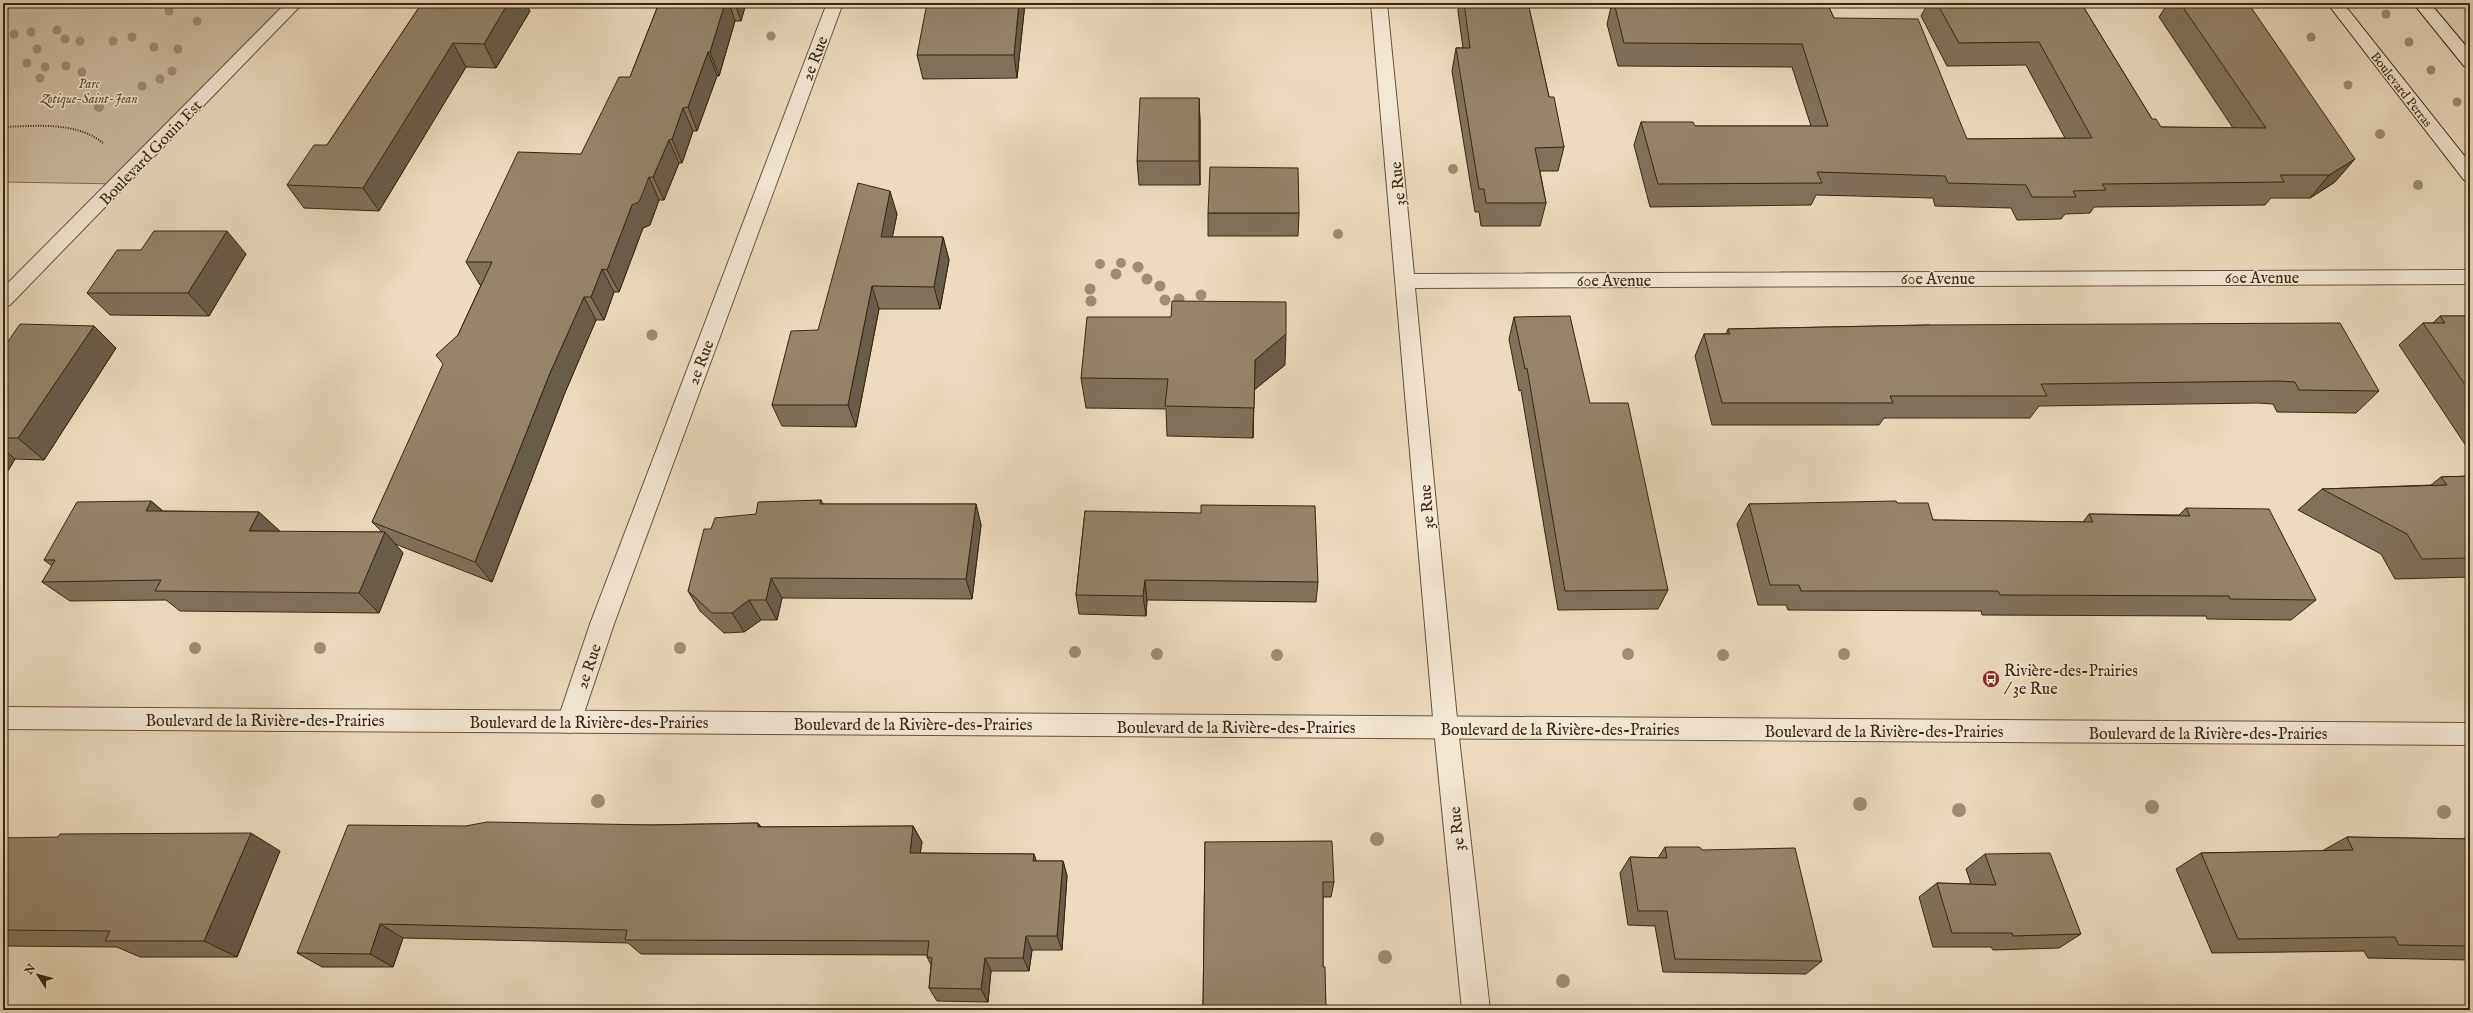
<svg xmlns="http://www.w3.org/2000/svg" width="2473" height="1013" font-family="'IM FELL English',serif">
  <rect width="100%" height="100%" fill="#eedbbf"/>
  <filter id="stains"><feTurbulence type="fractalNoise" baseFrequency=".005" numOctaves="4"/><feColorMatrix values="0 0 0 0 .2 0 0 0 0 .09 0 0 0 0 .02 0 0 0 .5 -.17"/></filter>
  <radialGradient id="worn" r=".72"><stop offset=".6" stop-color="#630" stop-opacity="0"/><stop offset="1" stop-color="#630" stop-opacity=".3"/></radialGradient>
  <path fill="#cfbca1" stroke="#837158" d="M3,3H290L119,184L3,182Z"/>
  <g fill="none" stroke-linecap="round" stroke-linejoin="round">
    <defs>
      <g id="minor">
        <path d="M827,3H843L614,624L581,722L578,730L569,733L560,730L557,722L590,624Z"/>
        <path d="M1371,3H1387L1414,274L2470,270V284L1415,288L1458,729L1490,1010H1462L1434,729Z"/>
      </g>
      <g id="tertiary">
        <path d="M286,3H303L10,305L3,307V288Z"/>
        <path d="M3,707L2470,723V745L3,729Z"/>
      </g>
      <g id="secondary">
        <path d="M2327,3H2343L2470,163V182L2464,180Z"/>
        <path d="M2413,3H2430L2470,51V67L2464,66Z"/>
      </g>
    </defs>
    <use href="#minor" stroke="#65533c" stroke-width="2"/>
    <use href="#tertiary" stroke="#65533c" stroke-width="2"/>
    <use href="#secondary" stroke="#372610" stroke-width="2"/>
    <path stroke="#372610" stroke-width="2" stroke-dasharray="1 1.5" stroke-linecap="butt" d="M3,127C36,126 78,121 104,144"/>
    <use href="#minor" fill="#f4e8d5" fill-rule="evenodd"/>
    <use href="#tertiary" fill="#f4e8d5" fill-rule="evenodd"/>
    <use href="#secondary" fill="#f4e8d5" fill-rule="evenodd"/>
  </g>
  <g fill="#9e8c73">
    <circle cx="169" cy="11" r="4.5"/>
    <circle cx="2386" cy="14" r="4.5"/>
    <circle cx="197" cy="21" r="4.5"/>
    <circle cx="57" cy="30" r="4.5"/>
    <circle cx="31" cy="32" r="4.5"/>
    <circle cx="14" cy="34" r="4.5"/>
    <circle cx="771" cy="36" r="4.5"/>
    <circle cx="132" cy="37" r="4.5"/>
    <circle cx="2311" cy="37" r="4.5"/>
    <circle cx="65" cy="39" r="4.5"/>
    <circle cx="80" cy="41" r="4.5"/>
    <circle cx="113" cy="41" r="4.5"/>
    <circle cx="2409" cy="42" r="4.5"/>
    <circle cx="154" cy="47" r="4.5"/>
    <circle cx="37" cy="49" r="4.5"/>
    <circle cx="178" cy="49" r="4.5"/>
    <circle cx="27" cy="63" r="4.5"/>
    <circle cx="66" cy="66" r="4.5"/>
    <circle cx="45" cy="67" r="4.5"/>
    <circle cx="2431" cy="70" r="4.5"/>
    <circle cx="172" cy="71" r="4.5"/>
    <circle cx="82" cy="72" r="4.5"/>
    <circle cx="40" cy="78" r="4.5"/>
    <circle cx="160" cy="79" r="4.5"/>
    <circle cx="2348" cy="85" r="4.5"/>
    <circle cx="142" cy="86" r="4.5"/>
    <circle cx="2457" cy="102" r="4.5"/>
    <circle cx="99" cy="107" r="5"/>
    <circle cx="2380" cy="134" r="5"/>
    <circle cx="1453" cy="169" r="5"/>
    <circle cx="2418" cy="185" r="5"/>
    <circle cx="1338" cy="234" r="5"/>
    <circle cx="1121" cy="263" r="5"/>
    <circle cx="1100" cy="264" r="5"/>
    <circle cx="1138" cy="267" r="5.5"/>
    <circle cx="1116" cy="274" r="5.5"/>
    <circle cx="1147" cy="279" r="5.5"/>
    <circle cx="1160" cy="286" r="5.5"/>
    <circle cx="1090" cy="289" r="5.5"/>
    <circle cx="1201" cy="295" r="5.5"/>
    <circle cx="1179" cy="299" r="5.5"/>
    <circle cx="1165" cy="300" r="5.5"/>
    <circle cx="1091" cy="301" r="5.5"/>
    <circle cx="652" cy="335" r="5.5"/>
    <circle cx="195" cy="648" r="6"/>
    <circle cx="320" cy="648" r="6"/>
    <circle cx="680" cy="648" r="6"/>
    <circle cx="1075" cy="652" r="6"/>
    <circle cx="1157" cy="654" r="6"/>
    <circle cx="1628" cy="654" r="6"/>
    <circle cx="1844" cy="654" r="6"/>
    <circle cx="1277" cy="655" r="6"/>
    <circle cx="1723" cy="655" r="6"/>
    <circle cx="598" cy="801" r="7"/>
    <circle cx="1860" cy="804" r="7"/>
    <circle cx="2152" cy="807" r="7"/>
    <circle cx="1959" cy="810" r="7"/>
    <circle cx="2444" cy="812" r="7"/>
    <circle cx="1377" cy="839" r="7"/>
    <circle cx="1385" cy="957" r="7"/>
    <circle cx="1563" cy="981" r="7"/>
  </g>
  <g fill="#81725c" stroke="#372610">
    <path d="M422,3L530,11L496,68L466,67L379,211L304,208L287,185L327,145Z"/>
    <path d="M659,3H746L741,21H735L719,76H717L697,131H693L682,163H679L664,200H659L650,225L643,228L619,292H614L604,320H596L564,395L492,582L395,544L403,553L379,613L180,611L166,600L70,601L42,582L52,566L44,560L151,501L163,511L259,512L280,532H382L372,522L481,285H480L466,262L581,154L630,77Z"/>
    <path d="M1025,3L1017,78L923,79L917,55Z"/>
    <path d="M1459,3H1528L1549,97L1564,147L1558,171H1540L1546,203L1540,226H1481L1479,212H1475L1452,71L1456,48H1463L1458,11Z"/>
    <path d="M1612,3H1827L1834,18L1967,139L2065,138L2026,65L1947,66L1921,16L1928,3H2081L2152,119L2161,127L2233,128L2159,17L2168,3H2248L2335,182L2310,198H2271L2265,205L2094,207L2090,213L2065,214L2061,219L2017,220L2011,208L1935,206L1933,198L1816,195L1811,205L1650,207L1634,145L1641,122L1695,126H1811L1792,67L1618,66L1607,24Z"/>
    <path d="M1199,98L1200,122V185H1139L1137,161Z"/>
    <path d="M1208,213H1299L1298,236H1208Z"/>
    <path d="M897,214L892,237H943L949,260L940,309H879L856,427L782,426L772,405L818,330Z"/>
    <path d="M246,254L209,316L110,315L87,293Z"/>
    <path d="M2440,316H2470V452L2399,345L2423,323H2433Z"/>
    <path d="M1171,317L1285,365L1254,390L1253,438L1167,436L1166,409L1086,408L1081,378Z"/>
    <path d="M1514,317L1590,403L1668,590L1658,609L1558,610L1521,390L1519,391L1509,339Z"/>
    <path d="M1928,325L2379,391L2356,413L2277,412L2273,404L2258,403L2039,406L2030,418H1884L1879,425H1712L1695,356L1704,334H1726L1728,329Z"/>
    <path d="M94,326L116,348L44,460L15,459L3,479V349Z"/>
    <path d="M2470,476V577L2395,579L2381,554L2298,510L2322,489L2431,485L2441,477Z"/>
    <path d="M821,500L823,504H976L981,525L972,599L782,598L777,620H761L744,632L724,633L700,611L688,591L711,529L756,514Z"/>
    <path d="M1897,503L1933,520L2083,522L2089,514L2179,515L2186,508L2316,600L2291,620L2207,619L2206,616L1982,615L1981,611L1788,610L1786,605H1758L1737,524L1749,504Z"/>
    <path d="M1085,511L1318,582L1316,602L1147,600L1146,616L1079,614L1076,595Z"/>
    <path d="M758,823L761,827L913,826L922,842L920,853L1034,854L1036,861H1063L1067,876L1062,950H1032L1029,971H991L988,1002L937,1001L929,988L931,965L927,957V955L641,954L628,943L403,938L393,967H322L297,953L466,826L654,825Z"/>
    <path d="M3,836L6,838L280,851L237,957H140L117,947L3,946Z"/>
    <path d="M2347,837L2470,839V960L2368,958L2364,951L2212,953L2176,869L2201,853L2322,851Z"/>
    <path d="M1205,842L1334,882L1331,897H1323V967L1326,1008L1203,1010Z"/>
    <path d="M1665,847L1822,961L1806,974L1663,972L1655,926L1628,925L1620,873L1630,857L1658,858Z"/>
    <path d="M1985,854L2081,934L2059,948L1993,950L1991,947H1933L1919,897L1937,883L1971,884L1966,869Z"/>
  </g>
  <g fill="#695c4b" stroke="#372610">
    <path d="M508,3H526L530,11L496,68L484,44Z"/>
    <path d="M725,3H729L735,21L719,76L710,52Z"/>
    <path d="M735,3H746L741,21Z"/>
    <path d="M1019,3H1025L1017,78L1014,55Z"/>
    <path d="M453,43L466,67L379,211L363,188Z"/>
    <path d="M708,52L717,76L697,131L688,107Z"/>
    <path d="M1199,98L1200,122V185L1199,161Z"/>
    <path d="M683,108L693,131L682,163L672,139Z"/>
    <path d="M669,140L679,163L664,200L653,177Z"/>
    <path d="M2355,159L2335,182L2310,198L2329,175Z"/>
    <path d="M649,177L659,200L650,225L643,228L619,292L607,270L632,205Z"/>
    <path d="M890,191L897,214L888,260L881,237Z"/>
    <path d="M227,231L246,254L209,316L188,293Z"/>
    <path d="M943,237L949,260L940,309L934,287Z"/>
    <path d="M602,269L614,292L604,320L591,297Z"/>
    <path d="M872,286L879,309L856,427L848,405Z"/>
    <path d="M584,297L596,320L564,395L492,582L475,562L550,373Z"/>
    <path d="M94,326L116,348L44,460L18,438Z"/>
    <path d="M1286,334L1285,365L1254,390L1253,438L1255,360Z"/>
    <path d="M3,449L15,459L3,479Z"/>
    <path d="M151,501L175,522L146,511Z"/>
    <path d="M976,504L981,525L972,599L966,579Z"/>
    <path d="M259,512L281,532L249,531Z"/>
    <path d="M385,532L403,553L379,613L359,593Z"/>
    <path d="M771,578L782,598L777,620L766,600Z"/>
    <path d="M1145,580L1147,600L1146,616L1143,596Z"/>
    <path d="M749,600L761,620L744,632L732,613Z"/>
    <path d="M758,823L770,839L758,827Z"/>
    <path d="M913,826L922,842L918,868L910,853Z"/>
    <path d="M251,833L280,851L237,957L204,941Z"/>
    <path d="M1034,854L1039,869L1033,861Z"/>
    <path d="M1063,861L1067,876L1062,950L1057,936Z"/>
    <path d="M380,924L403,938L393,967L370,954Z"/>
    <path d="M1026,936L1032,950L1029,971L1023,958Z"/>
    <path d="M985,958L991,971L988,1002L981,989Z"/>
  </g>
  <g fill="#96846b" stroke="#372610">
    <path d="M422,3H508L484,44L453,43L363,188L287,185L314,145H327Z"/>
    <path d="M659,3H725L710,52H708L688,107L683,108L672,139L669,140L653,177H649L639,202L632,205L607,270L602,269L591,297H584L550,373L475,562L372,522L443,364L436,355L458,335L492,262H466L518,152L581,154L619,77H630Z"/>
    <path d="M927,3H1019L1014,55H917Z"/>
    <path d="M1464,3H1528L1549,97H1554L1564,147L1535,148L1546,203H1486L1484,189H1479L1456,48H1470Z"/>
    <path d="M1614,3H1827L1834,18L1918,19L1967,139L2092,138L2039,42L1959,43L1937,3H2081L2152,119H2156L2161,127L2266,128L2180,3H2248L2355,159L2329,175H2280L2284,182L2102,184L2106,190L2073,191L2076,197H2032L2026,185L1948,183L1945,176L1817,172L1822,183L1658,184L1641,122H1693L1695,126H1828L1802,44L1624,43Z"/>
    <path d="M1140,98H1199V161H1137Z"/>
    <path d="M1210,167L1298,168L1299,213H1208Z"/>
    <path d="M858,183L890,191L881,237H943L934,287L872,286L848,405H772L791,331L818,330Z"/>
    <path d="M154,231H227L188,293H87L117,250H141Z"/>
    <path d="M1172,301L1286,302V334L1255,360L1254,408L1165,406L1168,379L1081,378L1087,317H1171Z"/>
    <path d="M1570,316L1590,403H1628L1668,590L1565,591L1527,368L1525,369L1514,317Z"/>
    <path d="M2440,316H2470V392L2423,323H2445Z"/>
    <path d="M2340,323L2379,391L2299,390L2295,382L2279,381L2041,384L2047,396H1890L1893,403H1722L1704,334H1730L1728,329L1928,325Z"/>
    <path d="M20,324L94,326L18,438H3V349Z"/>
    <path d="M2470,476V558L2422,559L2407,534L2322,489L2447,485L2441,477Z"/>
    <path d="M821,500L820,504H976L966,579L771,578L766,600H749L732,613H712L688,591L704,529H711L715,518L756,514L758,502Z"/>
    <path d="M151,501L146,511L259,512L249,531L385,532L359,593L155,591L161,580L42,582L55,560H44L77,502Z"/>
    <path d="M1896,501L1897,503H1928L1933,520L2093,522L2089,514L2190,516L2186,508L2269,509L2316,600L2230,599L2229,596L2000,595L1998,591H1801L1799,585H1770L1749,504Z"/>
    <path d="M1201,505L1315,506L1318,582L1145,580L1143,596L1076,595L1085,511L1201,513Z"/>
    <path d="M487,822L654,825L758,823V827L913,826L910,853L1034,854L1033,861H1063L1057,936H1026L1023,958H985L981,989L929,988L932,958L927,957L929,941L625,940L627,930L380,924L370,954L297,953L348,825L466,826Z"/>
    <path d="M251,833L204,941H105L110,931L3,930V838L58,837L60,834Z"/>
    <path d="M2347,837L2470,839V946L2399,945L2395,937L2238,939L2201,853L2353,850Z"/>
    <path d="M1332,841L1334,882H1323V967H1325L1326,1008H1339V1010H1203L1205,842Z"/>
    <path d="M1665,847H1699L1703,850L1795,848L1822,961L1675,959L1667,911H1638L1630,857L1667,858Z"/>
    <path d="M2050,853L2081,934L2013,936L2012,933H1952L1937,883L1996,885L1985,854Z"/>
  </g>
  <defs>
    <symbol id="bus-disc" viewBox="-11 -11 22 22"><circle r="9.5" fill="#8f2418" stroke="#f4e8d5"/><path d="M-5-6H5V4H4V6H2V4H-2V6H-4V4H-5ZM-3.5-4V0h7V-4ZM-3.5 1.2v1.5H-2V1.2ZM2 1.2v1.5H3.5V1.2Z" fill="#fff"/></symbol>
  </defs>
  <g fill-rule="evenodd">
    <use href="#bus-disc" x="1981" y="669" width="20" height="20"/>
  </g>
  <g text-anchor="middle" stroke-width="3" stroke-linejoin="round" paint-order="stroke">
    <g font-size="13" font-style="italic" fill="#5d4c34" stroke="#f4e8d5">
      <text x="89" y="88">Parc<tspan x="89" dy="15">Zotique-Saint-Jean</tspan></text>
    </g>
    <g font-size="13" fill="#372610" stroke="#f4e8d5">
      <text transform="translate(2402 89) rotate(52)" y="5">Boulevard Perras</text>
    </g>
    <g font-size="16" fill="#372610" stroke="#f4e8d5">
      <text transform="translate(814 58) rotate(-69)" y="6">2e Rue</text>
      <text transform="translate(150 152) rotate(-46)" y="6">Boulevard Gouin Est</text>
      <text transform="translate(1397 184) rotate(-96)" y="6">3e Rue</text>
      <text x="2262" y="283">60e Avenue</text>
      <text x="1938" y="284">60e Avenue</text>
      <text x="1614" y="286">60e Avenue</text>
      <text transform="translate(700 362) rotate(-69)" y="6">2e Rue</text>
      <text transform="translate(1426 507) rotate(-95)" y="6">3e Rue</text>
      <text transform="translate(588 666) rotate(-71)" y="6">2e Rue</text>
      <text x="265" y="726">Boulevard de la Rivière-des-Prairies</text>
      <text x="589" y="728">Boulevard de la Rivière-des-Prairies</text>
      <text x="913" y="730">Boulevard de la Rivière-des-Prairies</text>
      <text x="1236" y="733">Boulevard de la Rivière-des-Prairies</text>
      <text x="1560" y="735">Boulevard de la Rivière-des-Prairies</text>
      <text x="1884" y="737">Boulevard de la Rivière-des-Prairies</text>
      <text x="2208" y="739">Boulevard de la Rivière-des-Prairies</text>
      <text transform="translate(1456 829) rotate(-96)" y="6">3e Rue</text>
    </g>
    <g font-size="16" fill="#372610" stroke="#f4e8d5" text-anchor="start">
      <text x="2004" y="676">Rivière-des-Prairies<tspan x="2004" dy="18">/ 3e Rue</tspan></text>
    </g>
  </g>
  <rect width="2473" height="1013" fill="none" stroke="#eedbbf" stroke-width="16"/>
  <rect x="4" y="4" width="2465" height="1005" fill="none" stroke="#372610" stroke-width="2"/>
  <rect x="8" y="8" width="2457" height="997" fill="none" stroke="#372610"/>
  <g transform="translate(38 975) rotate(306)" stroke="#f4e8d5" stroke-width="3" paint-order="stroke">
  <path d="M0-3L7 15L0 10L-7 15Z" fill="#372610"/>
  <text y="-6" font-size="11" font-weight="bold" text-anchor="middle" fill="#372610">N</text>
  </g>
  <rect width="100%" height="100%" filter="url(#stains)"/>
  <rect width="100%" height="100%" fill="url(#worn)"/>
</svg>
